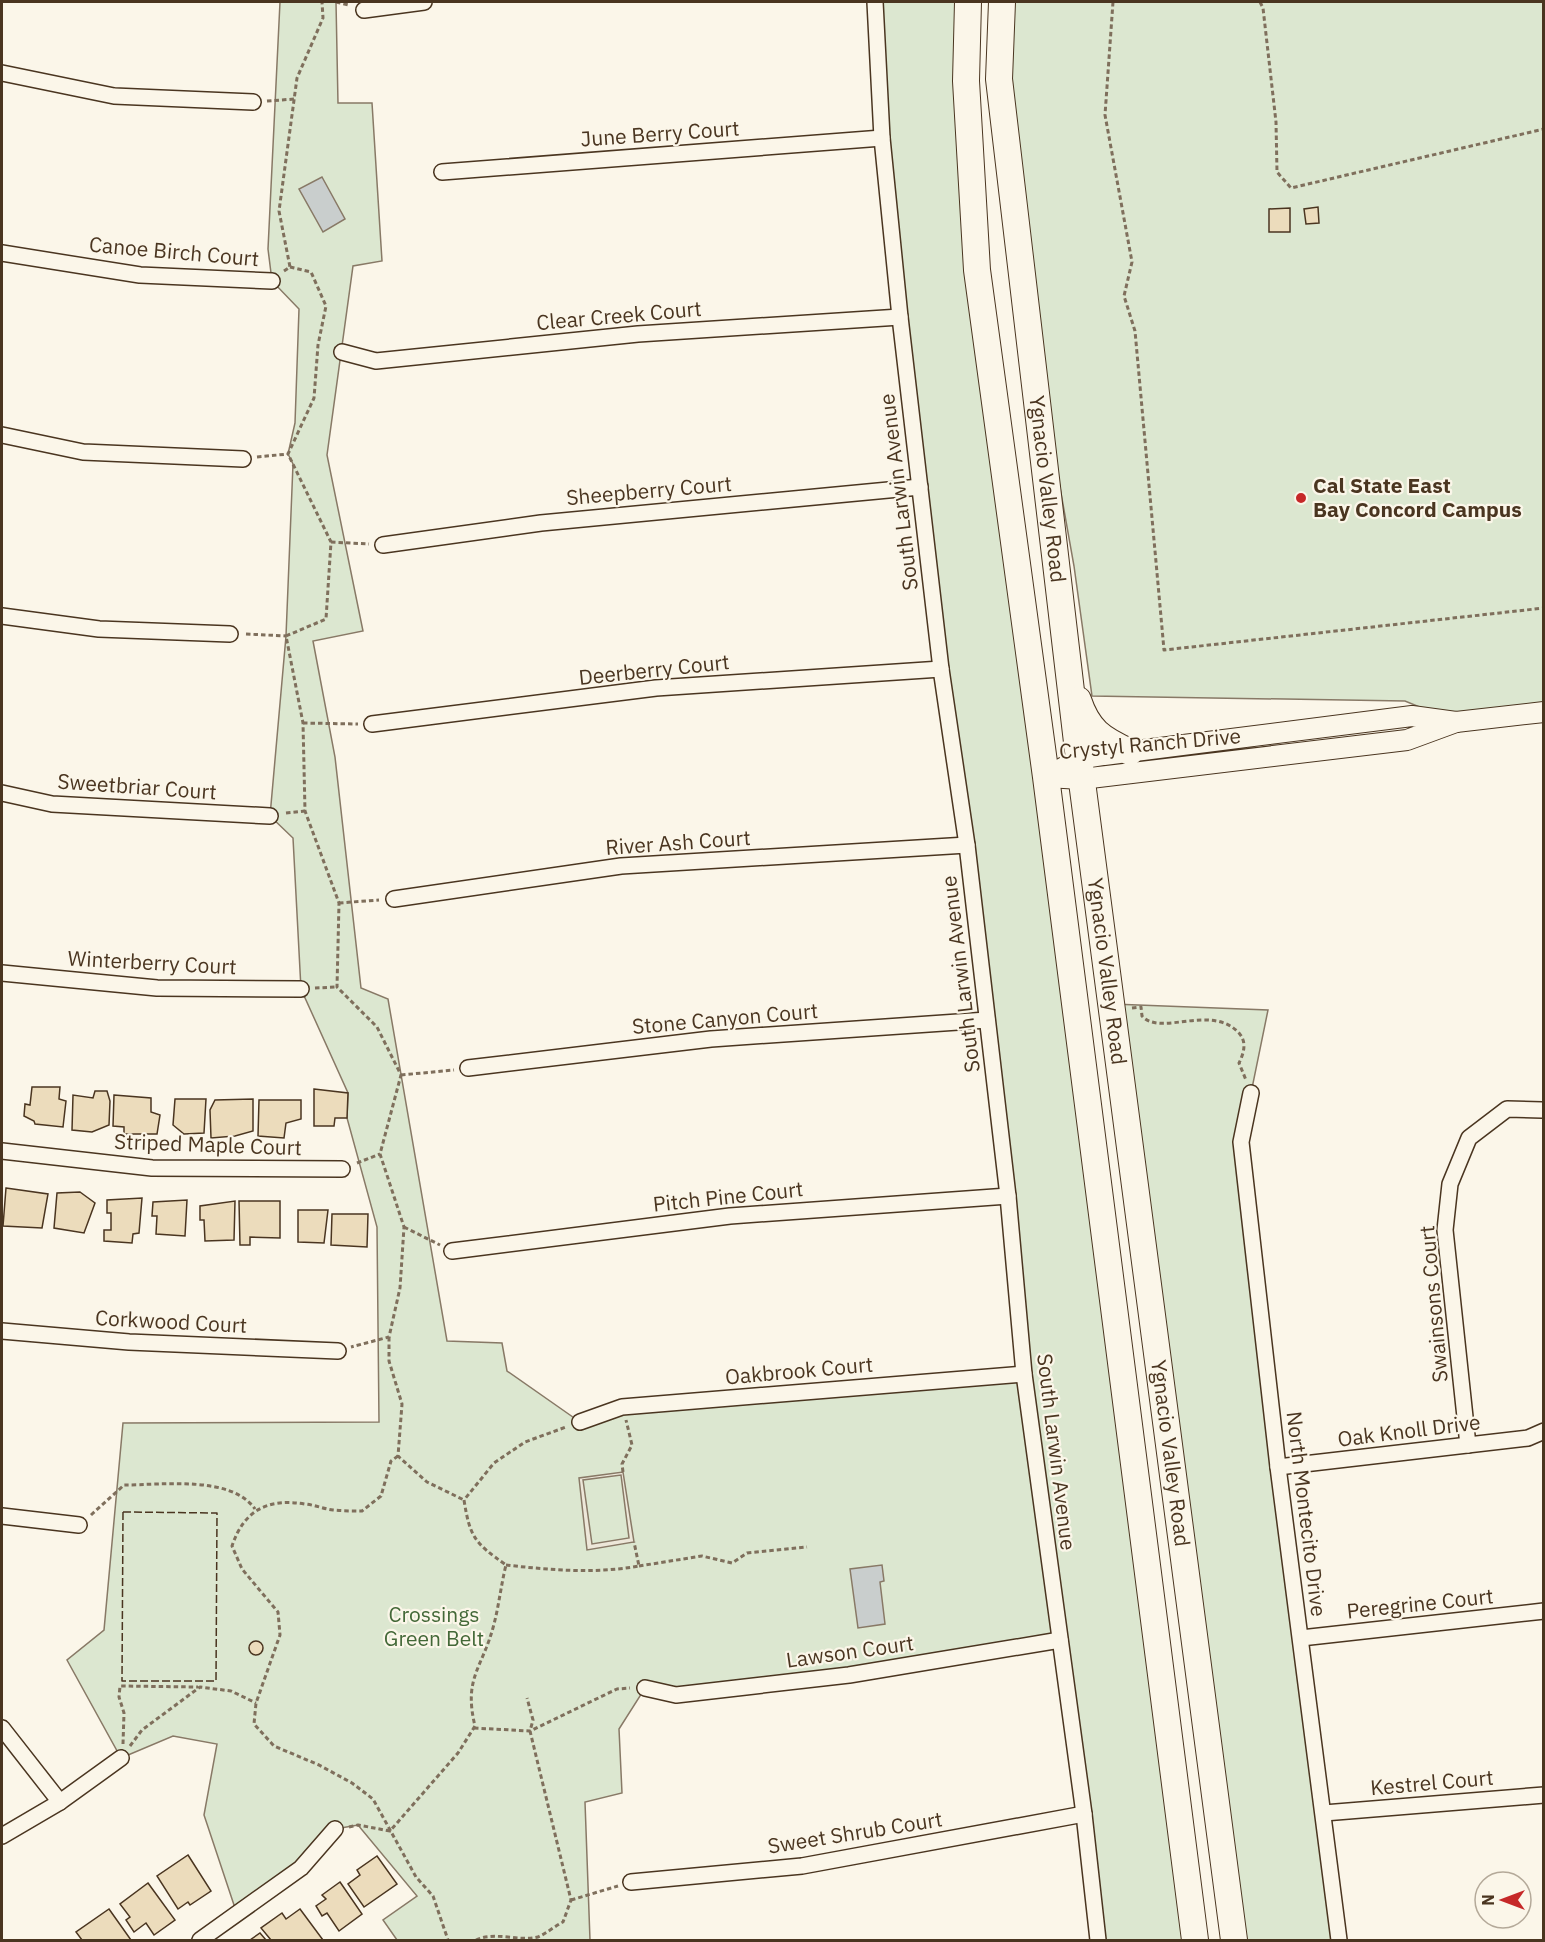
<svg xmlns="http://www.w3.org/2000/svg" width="1545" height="1942" font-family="'IBM Plex Sans',sans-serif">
  <rect width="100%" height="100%" fill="#fbf6e9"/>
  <g fill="#dce7d0" stroke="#887966" stroke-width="1.5">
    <path d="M280,2H336L338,103H372L382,261L353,266L327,455L363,631L313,641L335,757L361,988L388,999L447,1341L502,1343L507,1371L580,1422L622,1407L1024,1374L941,669L875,2H968L966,81L1195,1940H1098L1059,1640L676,1695L645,1688L619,1729L622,1793L585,1802L590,1940H397L383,1920L417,1896L358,1825L335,1829L237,1914L204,1815L217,1744L173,1736L121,1758L67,1660L104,1630L123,1423L379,1422L377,1227L347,1118L348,1093L301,989L293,838L270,816L286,636L293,464L288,454L295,423L299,309L272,281L268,249Z"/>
    <path d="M1002,2H1543V712L1456,722L1405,701L1092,696L1074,566L1025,291Z"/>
    <path d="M1112,1004L1268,1010L1241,1142L1339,1940H1234Z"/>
  </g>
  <path fill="#ede7d9" stroke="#887966" stroke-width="1.5" fill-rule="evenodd" d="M623,1472L634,1542L587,1550L579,1478ZM621,1475L629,1538L592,1544L583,1480Z"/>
  <g fill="#c9cecd" stroke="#887966" stroke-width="1.5">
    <path d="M322,177L345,219L323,232L299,189Z"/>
    <path d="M882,1565L884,1581L880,1582L885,1624L858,1628L850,1569Z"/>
  </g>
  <g fill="#ecdcbc" stroke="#4a3520" stroke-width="1.5">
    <path d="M1318,207L1319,223L1306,224L1304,209Z"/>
    <path d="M1290,208V232H1269V209Z"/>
    <path d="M32,1087H60L59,1099L66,1101L63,1127L35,1124L34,1121L24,1116L25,1104L30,1105Z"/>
    <path d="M314,1089L348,1093L347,1118H335L334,1126H314Z"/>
    <path d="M95,1091H107L110,1101L109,1125L92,1132L72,1130L73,1095L93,1098Z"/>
    <path d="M114,1095L151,1098V1112L160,1115L157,1134H124V1127L113,1126Z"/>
    <path d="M175,1099H206L204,1133L184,1134L173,1125Z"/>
    <path d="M253,1099V1131L235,1136L211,1138L210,1110L215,1100Z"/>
    <path d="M259,1100H301V1119L286,1123L284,1138L258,1136Z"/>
    <path d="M6,1188L48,1194L42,1228L3,1226Z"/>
    <path d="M80,1192L95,1203L84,1233L54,1228L57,1193Z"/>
    <path d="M142,1198L139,1233L133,1234L132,1243L104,1241V1230H111V1213H107V1200Z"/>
    <path d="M187,1200L185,1236L156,1234L157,1216H152L153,1202Z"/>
    <path d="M235,1201L234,1240L205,1241L204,1220H200V1206Z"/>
    <path d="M239,1201H280V1238L250,1237V1245H240Z"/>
    <path d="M298,1210H328L324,1243L298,1242Z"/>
    <path d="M332,1214H368L367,1247L331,1245Z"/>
    <circle cx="256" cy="1648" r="7"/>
    <path d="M188,1855L211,1891L190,1905L188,1902L178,1909L157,1876Z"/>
    <path d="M377,1856L397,1884L364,1907L348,1884L360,1875L357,1870Z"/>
    <path d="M340,1882L362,1914L339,1931L327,1913L322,1916L316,1906L326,1899L322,1895Z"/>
    <path d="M148,1883L175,1920L154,1935L146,1923L134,1932L126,1920L130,1917L120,1904Z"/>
    <path d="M109,1909L131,1940H82L76,1932Z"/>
    <path d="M300,1909L323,1940H271L261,1928L282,1913L286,1919Z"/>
    <path d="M260,1933L266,1940H250Z"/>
  </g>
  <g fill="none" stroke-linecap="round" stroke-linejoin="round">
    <defs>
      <g id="minor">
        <path d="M875,2L882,138L900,317L941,669L967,845L1008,1196L1024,1374L1084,1814L1098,1940"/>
        <path d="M364,10L424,2"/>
        <path d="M2,73L114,96L253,102"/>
        <path d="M442,172L882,138"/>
        <path d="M2,253L140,275L272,281"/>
        <path d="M342,352L376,361L638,334L900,317"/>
        <path d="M2,435L83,452L243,459"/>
        <path d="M383,545L541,523L920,487"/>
        <path d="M2,616L99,629L230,634"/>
        <path d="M372,724L656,688L941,669"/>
        <path d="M2,793L52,804L270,816"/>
        <path d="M394,899L621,866L967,845"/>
        <path d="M2,973L157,988L301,989"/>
        <path d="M468,1068L711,1039L987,1020"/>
        <path d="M1251,1093L1241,1142L1278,1467L1339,1940"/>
        <path d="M2,1151L152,1168L342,1169"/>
        <path d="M452,1251L730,1216L1008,1196"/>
        <path d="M2,1331L129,1342L338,1351"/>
        <path d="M580,1422L622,1407L1024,1374"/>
        <path d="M1468,1445L1445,1230L1450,1184L1469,1138L1507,1109L1542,1110"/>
        <path d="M1278,1467L1528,1438L1544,1431"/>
        <path d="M2,1516L79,1525"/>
        <path d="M1301,1638L1544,1611"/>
        <path d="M645,1688L676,1695L849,1675L1060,1640"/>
        <path d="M2,1728L60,1802"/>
        <path d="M1324,1813L1544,1795"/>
        <path d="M2,1836L60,1802L121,1758"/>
        <path d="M631,1882L802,1866L1084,1814"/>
        <path d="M200,1940L301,1868L335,1829"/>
      </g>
      <g id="tertiary">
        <path d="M1412,716L1456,722L1407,740L1082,779L1046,777L1079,759L1104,755Z"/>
        <path d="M1456,722L1544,712"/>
      </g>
      <g id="trunk">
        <path d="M968,2L966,81L977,270L1046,777L1195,1940"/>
        <path id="s1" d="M1002,2L999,79L1079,759L1234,1940"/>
        <path d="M1078,700C1088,730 1101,739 1130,752"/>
      </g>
    </defs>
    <use href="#minor" stroke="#4a3520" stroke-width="18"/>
    <use href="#tertiary" stroke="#4a3520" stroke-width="22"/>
    <use href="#trunk" stroke="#4a3520" stroke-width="28"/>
    <g stroke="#7f6f5c" stroke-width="3" stroke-dasharray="4.5 3" stroke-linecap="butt">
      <path d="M336,2L349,5"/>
      <path d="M1113,2L1105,115L1132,262L1124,296L1135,331L1164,650L1544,608"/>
      <path d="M1260,2L1263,8L1276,122L1277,172L1291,188L1544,129"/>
      <path d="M267,101L295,99"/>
      <path d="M290,267L311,272L326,306L318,345L314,398L288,454L331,542L326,619L286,636L303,723L305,811L339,903L337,987L377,1027L401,1075L380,1154L404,1227L400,1288L389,1337L351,1347"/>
      <path d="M284,271L290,267L279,211L297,78L323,18L322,2"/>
      <path d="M257,457L288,454"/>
      <path d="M331,542L369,544"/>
      <path d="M246,634L286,636"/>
      <path d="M303,723L358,724"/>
      <path d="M286,813L305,811"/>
      <path d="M339,903L379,900"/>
      <path d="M315,988L337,987"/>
      <path d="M1132,1008L1141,1007L1142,1016C1161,1037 1211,1003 1239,1033C1247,1042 1244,1053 1239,1063L1246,1080"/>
      <path d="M401,1075L454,1070"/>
      <path d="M357,1163L380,1154"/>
      <path d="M404,1227L440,1245"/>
      <path d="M389,1337V1361L402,1404L398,1456L427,1482L464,1500"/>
      <path d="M398,1456L391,1461L381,1496L362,1511C353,1511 343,1511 333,1510C324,1509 315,1505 305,1504C268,1498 244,1510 232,1546L242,1569L278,1612L280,1635L256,1703L254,1724L274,1746L319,1765L352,1783L373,1799L416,1877L433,1896L448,1940"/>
      <path d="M623,1472L622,1464L632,1445L626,1420"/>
      <path d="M91,1515L124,1485C162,1485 231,1475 255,1509"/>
      <path d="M506,1565C550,1570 595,1574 639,1566L634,1542"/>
      <path d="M639,1566L702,1556L732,1563L747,1553L807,1547"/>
      <path d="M474,1728L530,1731L617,1689L630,1688"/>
      <path d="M123,1744L124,1713L119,1697L120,1686L198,1687"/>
      <path d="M130,1746L142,1730L200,1687L231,1691L256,1703"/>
      <path d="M349,1827L358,1825L390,1831L458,1753L475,1726C463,1677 483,1668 494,1624C499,1605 501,1585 506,1565C475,1543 470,1538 464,1500L494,1463L525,1442L566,1427"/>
      <path d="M571,1900L618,1886"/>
      <path d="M476,1940C495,1931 519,1942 538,1937C547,1933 555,1926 563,1922L571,1900L530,1731L533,1720L527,1698"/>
    </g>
    <use href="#minor" stroke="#fbf6e9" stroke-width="15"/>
    <use href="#tertiary" stroke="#fbf6e9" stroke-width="20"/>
    <use href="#trunk" stroke="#fbf6e9" stroke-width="26"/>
    <path stroke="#4a3520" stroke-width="1.5" stroke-dasharray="8 3" stroke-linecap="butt" d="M123,1512L217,1513L216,1681H122Z"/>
  </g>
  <circle fill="#c62828" stroke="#fbf6e9" stroke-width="2" cx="1301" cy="498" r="6"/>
  <g text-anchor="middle" stroke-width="4.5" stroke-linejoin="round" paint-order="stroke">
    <g font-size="21" fill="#4a3520" stroke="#fbf6e9">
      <text transform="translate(660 134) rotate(-4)" y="7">June Berry Court</text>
      <text transform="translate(174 252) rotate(5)" y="7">Canoe Birch Court</text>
      <text transform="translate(619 316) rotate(-5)" y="7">Clear Creek Court</text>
      <text dy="7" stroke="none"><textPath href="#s1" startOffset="490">Ygnacio Valley Road</textPath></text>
      <text transform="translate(649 491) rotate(-5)" y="7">Sheepberry Court</text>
      <text transform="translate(899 492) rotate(-97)" y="7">South Larwin Avenue</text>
      <text transform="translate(654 670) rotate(-6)" y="7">Deerberry Court</text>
      <text transform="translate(1150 744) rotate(-5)" y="7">Crystyl Ranch Drive</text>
      <text transform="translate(137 787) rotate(4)" y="7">Sweetbriar Court</text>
      <text transform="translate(678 843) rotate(-4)" y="7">River Ash Court</text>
      <text transform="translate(152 963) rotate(3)" y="7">Winterberry Court</text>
      <text dy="7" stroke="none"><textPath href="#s1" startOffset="976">Ygnacio Valley Road</textPath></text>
      <text transform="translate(961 974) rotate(-97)" y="7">South Larwin Avenue</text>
      <text transform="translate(725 1019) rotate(-5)" y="7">Stone Canyon Court</text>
      <text transform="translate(208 1145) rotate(2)" y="7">Striped Maple Court</text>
      <text transform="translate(728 1197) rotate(-6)" y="7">Pitch Pine Court</text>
      <text transform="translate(1434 1304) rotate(-95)" y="7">Swainsons Court</text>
      <text transform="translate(171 1322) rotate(3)" y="7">Corkwood Court</text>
      <text transform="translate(799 1371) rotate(-5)" y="7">Oakbrook Court</text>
      <text transform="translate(1409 1431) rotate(-7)" y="7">Oak Knoll Drive</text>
      <text transform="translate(1056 1452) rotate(83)" y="7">South Larwin Avenue</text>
      <text dy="7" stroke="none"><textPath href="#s1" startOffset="1462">Ygnacio Valley Road</textPath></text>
      <text transform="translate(1306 1514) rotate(83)" y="7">North Montecito Drive</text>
      <text transform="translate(1420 1604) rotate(-6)" y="7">Peregrine Court</text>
      <text transform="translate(850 1652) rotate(-8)" y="7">Lawson Court</text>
      <text transform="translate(1432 1783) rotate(-5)" y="7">Kestrel Court</text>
      <text transform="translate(855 1833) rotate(-9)" y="7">Sweet Shrub Court</text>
    </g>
    <g font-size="21" font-weight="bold" fill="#4a3520" stroke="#fbf6e9" text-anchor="start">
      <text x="1313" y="493">Cal State East<tspan x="1313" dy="24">Bay Concord Campus</tspan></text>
    </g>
    <g font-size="21" fill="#436837" stroke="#fbf6e9">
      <text x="434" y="1622">Crossings<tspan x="434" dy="24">Green Belt</tspan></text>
    </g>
  </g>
  <rect width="1545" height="1942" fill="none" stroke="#4a3520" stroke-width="6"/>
  <g transform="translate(1503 1900) rotate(270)"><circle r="28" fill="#fbf6e9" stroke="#b4a999" stroke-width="1.5"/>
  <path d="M0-4.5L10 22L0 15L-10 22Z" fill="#c62828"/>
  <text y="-9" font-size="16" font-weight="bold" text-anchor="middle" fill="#4a3520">N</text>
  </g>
</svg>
